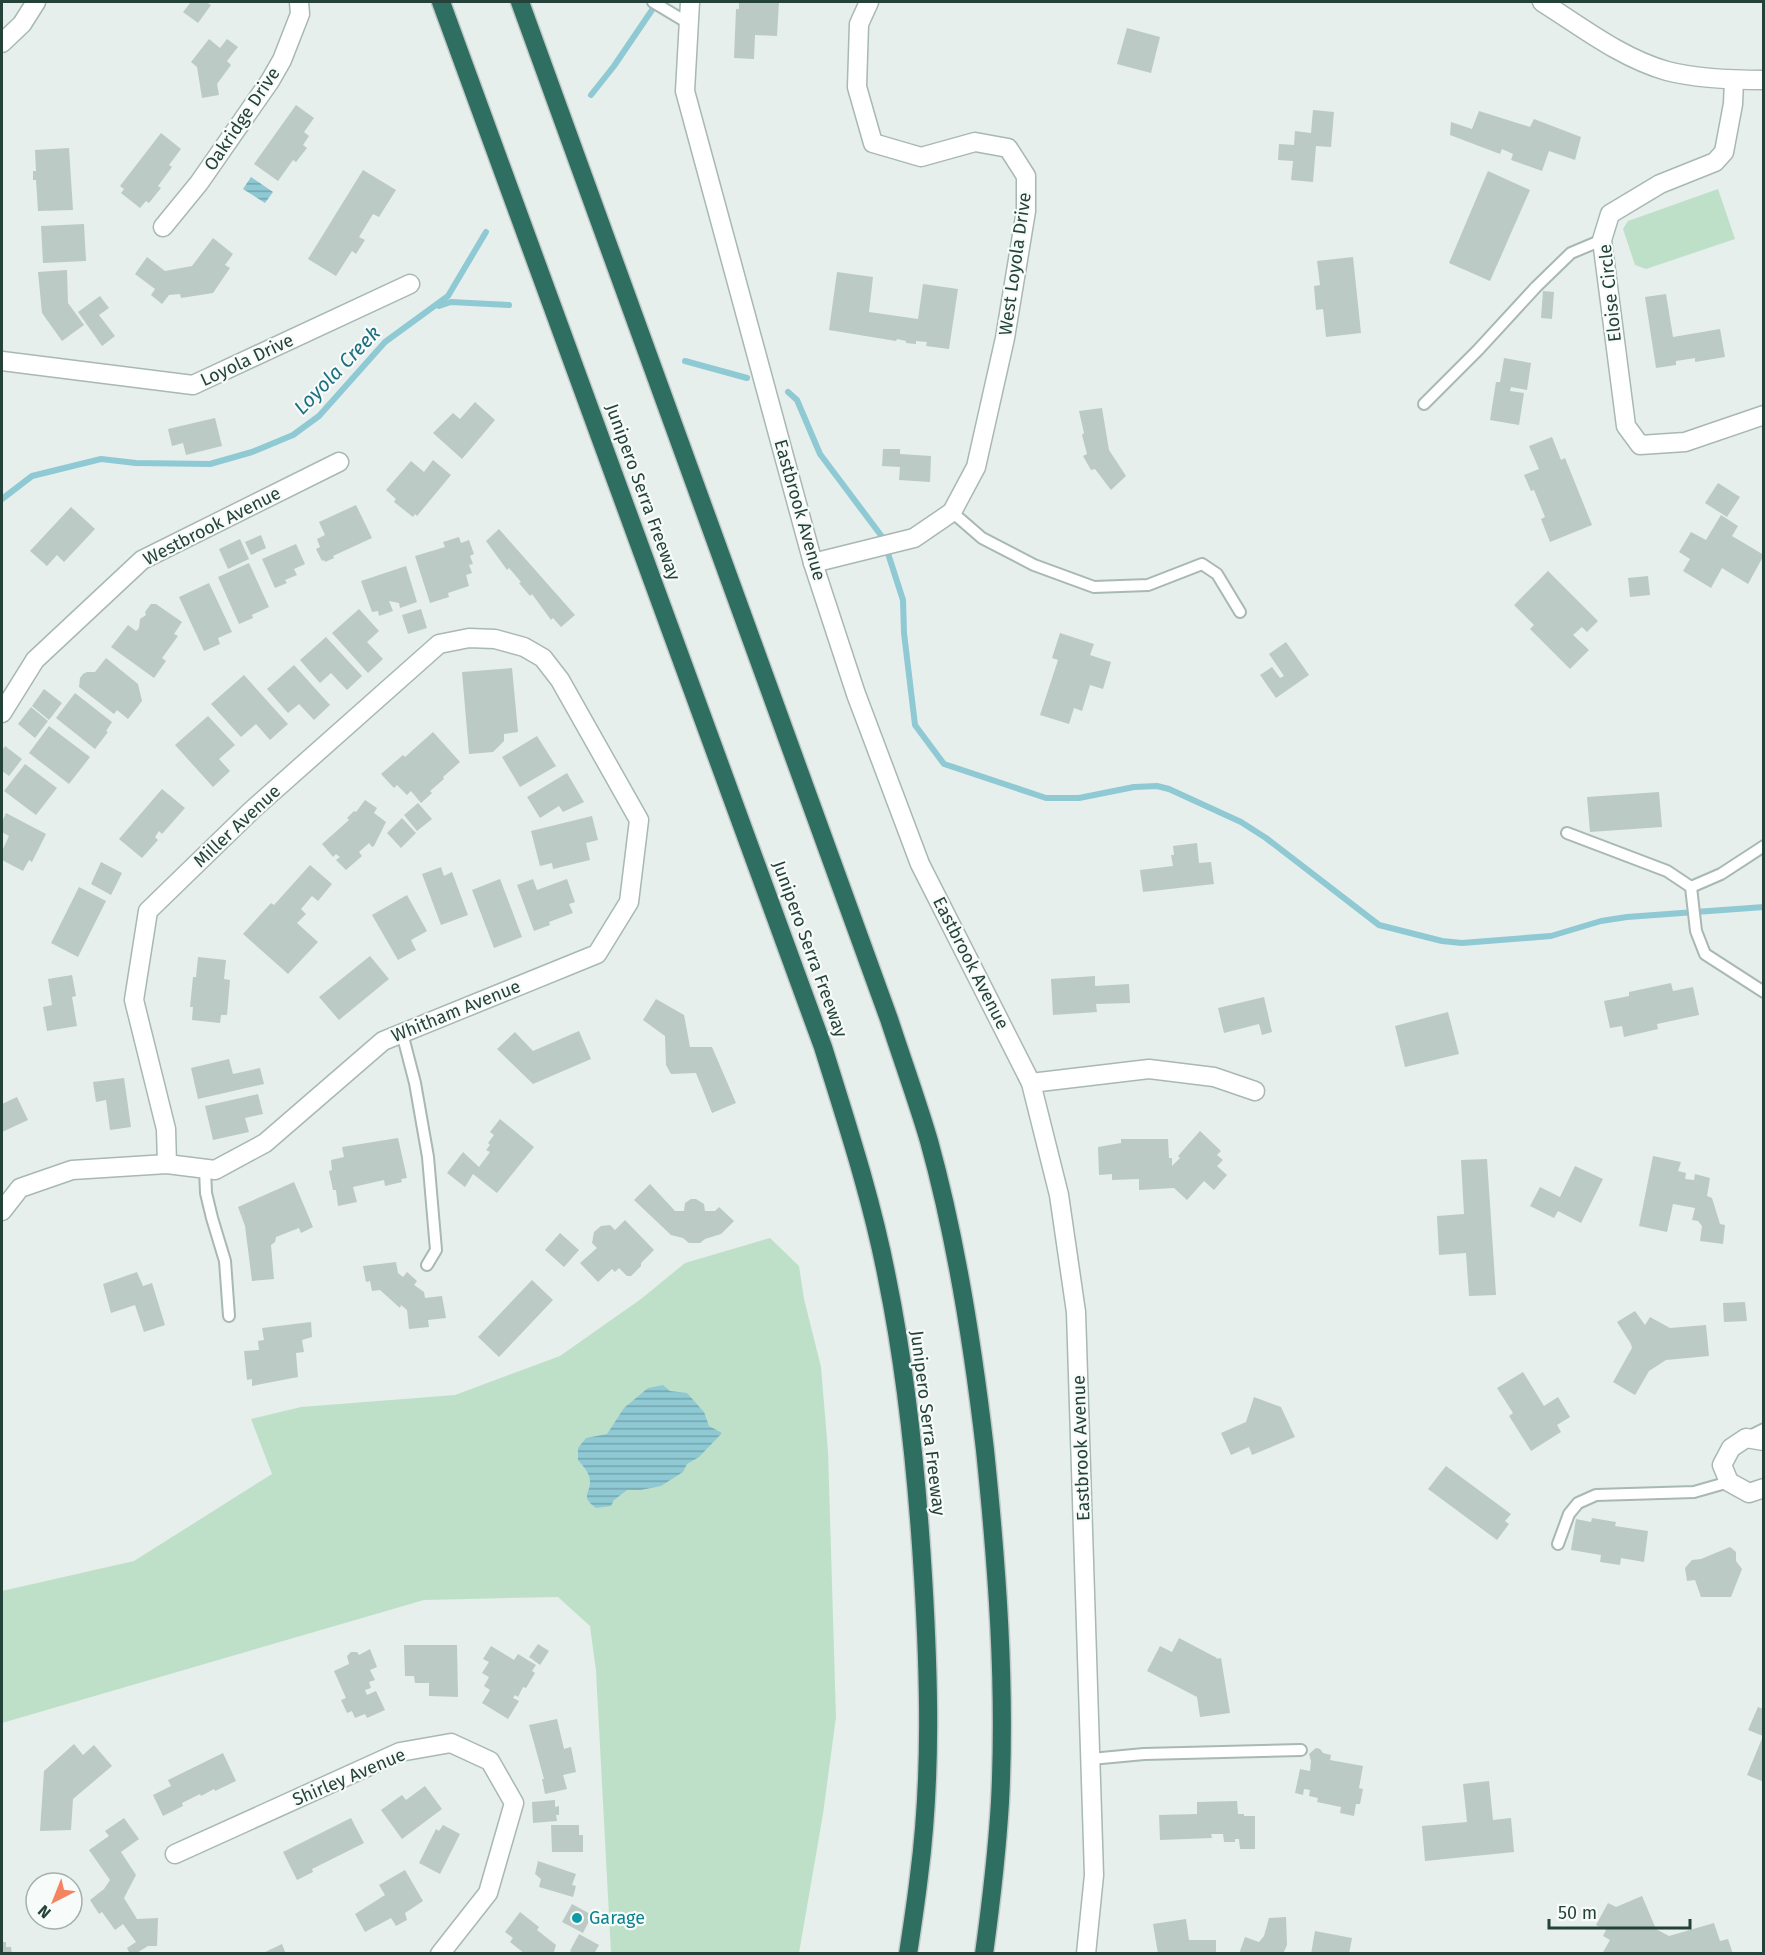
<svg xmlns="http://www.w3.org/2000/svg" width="1765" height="1955" font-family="'Fira Sans',sans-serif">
  <defs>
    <pattern id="water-rules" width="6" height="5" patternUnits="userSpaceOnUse" patternTransform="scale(1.5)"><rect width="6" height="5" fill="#8ec9d4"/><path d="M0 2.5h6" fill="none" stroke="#74a5ad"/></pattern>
  </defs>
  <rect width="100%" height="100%" fill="#e6efeb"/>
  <g fill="#bfe0c8">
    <path d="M1718,189L1735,239L1646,269L1635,265L1623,229L1628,221Z"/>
    <path d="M770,1238L799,1266L804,1299L821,1367L828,1451L836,1717L823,1814L799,1953H611L596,1671L590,1626L558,1597L424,1600L2,1723V1591L134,1561L272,1474L251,1419L301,1407L455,1395L560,1356L641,1299L685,1263Z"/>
  </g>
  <g fill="url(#water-rules)">
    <path d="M251,177L273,192L265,203L243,189Z"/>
    <path d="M663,1385L670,1391L687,1393L704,1412L709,1426L722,1433L699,1457L687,1464L683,1472L661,1486L641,1490H627L614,1500L611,1506L596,1508C580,1496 590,1494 590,1482C590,1473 583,1466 578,1460V1448L586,1438L607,1434L624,1408L648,1388Z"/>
  </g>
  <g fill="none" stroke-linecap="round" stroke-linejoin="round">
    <g stroke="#8ec9d4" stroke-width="6">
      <path d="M591,95L614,66L652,10"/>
      <path d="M439,306L451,302L509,305"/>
      <path d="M685,361L747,378"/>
      <path d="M788,392L797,400L820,454L883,538L903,600L904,633L915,725L944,764L1046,798H1079L1134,787L1157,786L1169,789L1241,822L1266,838L1379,925L1442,941L1462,943L1551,936L1601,921L1627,917L1764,907"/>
      <path d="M2,499L32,476L101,459L136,463L210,464L252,452L293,435L319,416L385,342L448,296L486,232"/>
    </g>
  </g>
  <g fill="#bbcac4">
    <path d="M191,2H206L211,5L198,23L183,12Z"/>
    <path d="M739,2H779L777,36L755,35L754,59L734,58L736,9H739Z"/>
    <path d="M1127,28L1160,37L1151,73L1117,64Z"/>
    <path d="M209,39L220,48L227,39L238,47L227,61L231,65L217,84L219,95L202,98L197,67L191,62Z"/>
    <path d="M296,105L314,118L304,132L309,136L303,145L307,148L296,162L293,160L278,181L254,164Z"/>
    <path d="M1313,110L1334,112L1331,147L1316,146L1313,182L1291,180L1293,161L1278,160L1279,144L1294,145L1295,131L1311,133Z"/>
    <path d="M1479,111L1530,127L1534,119L1581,137L1575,160L1549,151L1542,171L1511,160L1513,154L1502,149L1500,154L1450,135L1451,122L1472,129Z"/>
    <path d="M161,133L181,149L169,165L172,167L158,186L161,188L149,203L146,201L140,208L121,193L124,189L120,186Z"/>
    <path d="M69,148L73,210L38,211L36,180H33V171H36L35,150Z"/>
    <path d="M363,170L396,190L379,217L373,214L359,237L365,240L356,254L352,251L336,276L308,259Z"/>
    <path d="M1488,171L1530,190L1490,281L1449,263Z"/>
    <path d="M84,224L86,261L43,263L41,226Z"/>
    <path d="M213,238L233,254L225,265L230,268L213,293L181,298L180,294L169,295L162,304L151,295L155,289L135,274L147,257L165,271L192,266Z"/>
    <path d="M1353,257L1361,333L1326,337L1323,309L1316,310L1314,286L1320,285L1317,261Z"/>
    <path d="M67,270L68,303L84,325L62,341L42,313L38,272Z"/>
    <path d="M837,272L873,277L869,312L918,319L923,284L958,289L949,349L926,346L927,342L916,341V344L906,343V341L897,339L896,341L829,330Z"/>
    <path d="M1543,291L1554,292L1552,319L1541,318Z"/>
    <path d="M1666,294L1673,337L1720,329L1725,357L1695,362V358L1676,361V365L1656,368L1645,297Z"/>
    <path d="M100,296L109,308L99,315L115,336L102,346L78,312Z"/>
    <path d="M1504,358L1531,363L1527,390L1511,387L1510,391L1524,393L1519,425L1490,420L1496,382H1500Z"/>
    <path d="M475,402L495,420L462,459L433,433L453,413L460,419Z"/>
    <path d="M1102,408L1109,450L1126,476L1111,490L1095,469L1091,470L1083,456L1087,454L1082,435L1084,433L1079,411Z"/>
    <path d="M215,418L222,446L186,455L183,443L172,446L168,429Z"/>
    <path d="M1552,437L1561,460L1565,458L1592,525L1550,542L1541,519L1545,517L1534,490L1531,491L1524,475L1539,469L1529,446Z"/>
    <path d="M883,449H900V454L931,456L930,482L899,480L900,467L882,466Z"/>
    <path d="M433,460L451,475L417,516L415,514L413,517L394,502L396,499L386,490L411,461L424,472Z"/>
    <path d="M1718,483L1740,497L1727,517L1705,503Z"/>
    <path d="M356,505L372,538L333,556L334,558L325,562L324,560L322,561L316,549L320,547L317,539L325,535L319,522Z"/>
    <path d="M71,507L95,529L64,562L57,555L47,566L30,551Z"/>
    <path d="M1721,515L1738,526L1732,536L1764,555L1748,584L1722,568L1711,588L1683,571L1690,559L1679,552L1691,532L1706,540Z"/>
    <path d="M499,529L575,615L561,627L553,618L551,620L532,594L530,596L519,583L521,582L509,568L507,570L486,541Z"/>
    <path d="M261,535L266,548L251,555L245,542Z"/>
    <path d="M459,537L461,543L469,540L474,554L470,556L473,564L469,565L472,573L466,575L469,586L448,593L449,597L430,603L415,556L445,547L443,542Z"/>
    <path d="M240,539L249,559L228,569L219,549Z"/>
    <path d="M296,544L305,564L294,569L297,575L285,580L287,583L275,588L262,559Z"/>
    <path d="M249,563L269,607L252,615L253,618L239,624L218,577Z"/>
    <path d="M406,566L417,602L400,608L399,603L389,601L393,611L379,616L378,611L372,612L361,581Z"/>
    <path d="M1548,571L1598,621L1587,632L1582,627L1573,635L1589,650L1570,669L1530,629L1534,625L1514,605Z"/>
    <path d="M1648,576L1650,595L1630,597L1628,578Z"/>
    <path d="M209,583L232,632L218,638L220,644L204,651L179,597Z"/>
    <path d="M151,604H156L182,622L174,634L178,636L162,658L166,661L154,678L111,647L128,625L136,631L139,628L140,619L146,615L145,612Z"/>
    <path d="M359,609L379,631L367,642L383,659L368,673L332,633Z"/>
    <path d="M421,609L427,628L408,634L402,615Z"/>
    <path d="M1060,633L1094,644L1090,655L1111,662L1103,689L1090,685L1082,711L1074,708L1069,724L1040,715L1058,660L1052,658Z"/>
    <path d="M326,637L362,676L347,690L331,673L320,683L300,660Z"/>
    <path d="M1286,642L1309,675L1276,698L1260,675L1272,667L1280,678L1284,676L1269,654Z"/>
    <path d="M106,658L138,684L142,701L128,719L117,710L114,714L79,687L80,678L83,674L87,672H95Z"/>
    <path d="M294,665L330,705L314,720L299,704L288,713L267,689Z"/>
    <path d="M512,668L518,732L504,734V741L493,752L469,754L462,672Z"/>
    <path d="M244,675L288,724L270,740L256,724L241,737L211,704Z"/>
    <path d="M44,689L62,703L49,720L32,706Z"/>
    <path d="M75,693L112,722L106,731L108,732L95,749L56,718Z"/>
    <path d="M31,707L48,721L35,738L18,724Z"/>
    <path d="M208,716L235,745L219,759L230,771L213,787L175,745Z"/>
    <path d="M49,726L90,757L69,784L29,753Z"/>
    <path d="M433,732L460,762L443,777L444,779L430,791L432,793L421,803L411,791L407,795L397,785L394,788L381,774L403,755L405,757Z"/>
    <path d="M537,736L556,766L520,787L502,757Z"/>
    <path d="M5,746L22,759L9,776L2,771V751Z"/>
    <path d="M25,764L57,788L36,815L4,791Z"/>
    <path d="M567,773L584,802L563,812L559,806L540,818L527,797Z"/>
    <path d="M162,789L185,808L162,834L159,831L155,837L158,840L142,858L119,839Z"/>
    <path d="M1659,792L1662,827L1590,832L1587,797Z"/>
    <path d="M365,800L377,808L374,813L386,822L374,846L372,847L369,843L359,852L362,856L346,870L336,860L340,857L336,854L333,857L322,844L349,820L347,818L354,811L356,812Z"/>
    <path d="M418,803L432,819L417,831L404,815Z"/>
    <path d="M6,813L46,834L32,862L29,860L23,871L2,860V851L9,836L2,832V822Z"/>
    <path d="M592,816L598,840L586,843L590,860L553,869L552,863L540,866L531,831Z"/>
    <path d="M402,818L416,833L401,848L387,833Z"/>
    <path d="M1197,843L1199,863L1211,862L1214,884L1143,892L1140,870L1173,866L1171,855H1174L1173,846Z"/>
    <path d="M101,862L122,873L111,895L91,884Z"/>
    <path d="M310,865L332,884L318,901L312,896L301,909L306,914L297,923L318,942L288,974L243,934L271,903L274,905Z"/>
    <path d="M441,867L444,876L452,872L468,915L441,925L422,874Z"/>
    <path d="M500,879L522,937L494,948L472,890Z"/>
    <path d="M533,879L537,890L567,879L575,902L569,904L573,913L549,922L550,925L534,931L517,885Z"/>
    <path d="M79,887L106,901L78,957L51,943Z"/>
    <path d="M407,895L427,931L411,940L416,950L398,960L372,915Z"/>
    <path d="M370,956L389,979L339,1020L319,997Z"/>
    <path d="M198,957L226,960L224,979L230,980L227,1015H221L220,1023L192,1020L193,1007H190L193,977H196Z"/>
    <path d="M72,975L76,996L72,997L77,1026L47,1031L43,1007L52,1005L48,979Z"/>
    <path d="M1095,976V986L1129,984L1130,1003L1096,1004L1097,1012L1053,1015L1051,979Z"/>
    <path d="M1671,983L1673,991L1693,987L1699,1015L1657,1024L1658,1029L1624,1037L1622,1026L1610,1028L1604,1001L1629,996V992Z"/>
    <path d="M1264,997L1272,1032L1262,1035L1259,1024L1224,1033L1218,1008Z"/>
    <path d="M656,999L684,1015L690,1047H712L736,1103L712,1113L696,1073L671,1074L666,1065L665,1036L643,1020Z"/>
    <path d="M1448,1012L1459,1054L1405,1067L1395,1026Z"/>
    <path d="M579,1031L591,1059L533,1084L497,1049L515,1032L533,1051Z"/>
    <path d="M229,1059L233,1074L260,1068L264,1084L198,1099L191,1068Z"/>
    <path d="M124,1078L131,1127L110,1130L106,1100L96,1102L93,1082Z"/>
    <path d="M258,1094L263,1114L245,1118L249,1132L213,1140L205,1106Z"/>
    <path d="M17,1097L28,1120L2,1132V1104Z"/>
    <path d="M500,1119L534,1147L497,1193L473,1174L465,1187L447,1173L463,1152L479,1167L490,1152L486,1150L490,1145L488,1143L494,1135L490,1132Z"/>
    <path d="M1200,1131L1221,1151L1217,1155L1223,1160L1217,1166L1227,1175L1214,1190L1204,1181L1187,1200L1174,1188L1139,1190V1179L1112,1180V1174L1099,1175L1098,1147L1121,1143V1139H1168L1169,1158H1172V1166L1180,1158L1178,1156Z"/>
    <path d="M398,1138L407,1178L401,1179L402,1182L385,1186L384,1180L353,1187L357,1202L338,1206L336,1190H333L329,1171L332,1170L331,1160L344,1157L342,1147Z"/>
    <path d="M1653,1156L1681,1162L1678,1171L1686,1173L1685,1179L1694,1180L1695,1174L1710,1178L1707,1196L1712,1198L1720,1224L1725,1225L1723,1244L1700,1241L1702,1226L1698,1221L1692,1220L1695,1208L1673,1204L1667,1232L1639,1226Z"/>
    <path d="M1487,1159L1496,1295L1469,1296L1466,1253L1439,1255L1437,1216L1464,1214L1461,1160Z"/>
    <path d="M1575,1166L1603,1179L1581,1223L1558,1211L1554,1218L1530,1206L1540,1187L1560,1197Z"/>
    <path d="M294,1182L313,1227L301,1233L299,1228L276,1237L275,1242L271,1245L274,1279L252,1281L245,1226L238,1207Z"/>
    <path d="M650,1184L675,1211H684L685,1203L691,1199H696L704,1204L705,1211H715L719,1207L734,1221L721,1234L705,1239L700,1243H689L683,1238L671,1235L634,1200Z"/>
    <path d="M625,1220L654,1250L641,1263V1266L631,1276H627L619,1268L615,1272L612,1269L598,1282L580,1263L597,1248L592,1243L594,1232L601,1226L610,1225L615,1230Z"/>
    <path d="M560,1233L579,1250L564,1267L545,1250Z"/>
    <path d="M396,1262L398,1273L403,1277L407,1272L417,1281L414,1285L424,1292L425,1298L442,1296L446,1318L428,1320L429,1327L409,1329L407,1310L401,1305L400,1308L380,1290L372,1291L370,1281L366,1282L363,1266Z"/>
    <path d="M137,1272L143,1286L152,1283L165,1325L144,1332L135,1305L111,1313L103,1284Z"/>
    <path d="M532,1280L553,1300L499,1357L478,1337Z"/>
    <path d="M1745,1302L1747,1321L1724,1322L1723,1303Z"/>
    <path d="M1635,1311L1645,1325L1650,1317L1670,1328L1706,1325L1709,1356L1666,1360L1649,1371L1635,1395L1613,1382L1632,1348L1631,1344L1617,1322Z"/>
    <path d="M311,1322L312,1337L302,1340L304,1352L296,1353L298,1377L252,1386V1379L247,1380L244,1351L259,1350L258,1341L264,1340L262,1328Z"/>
    <path d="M1523,1372L1544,1406L1558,1397L1570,1417L1557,1425L1561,1432L1531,1451L1509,1416L1513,1413L1497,1388Z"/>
    <path d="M1254,1397L1281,1407L1295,1437L1252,1455L1249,1447L1231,1455L1221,1433L1246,1422Z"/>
    <path d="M1446,1466L1511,1514L1505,1521L1509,1524L1497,1540L1428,1489Z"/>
    <path d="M1592,1518L1616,1522L1615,1526L1648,1531L1644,1562L1621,1558L1620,1565L1600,1562L1601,1555L1571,1550L1576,1519L1591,1522Z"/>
    <path d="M1730,1547L1736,1552V1561L1742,1569L1731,1597H1701L1695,1580L1687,1581L1685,1568L1692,1560L1701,1559Z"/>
    <path d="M1179,1638L1217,1658L1216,1659L1221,1658L1230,1713L1200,1717L1197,1697L1147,1671L1160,1646L1172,1652Z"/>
    <path d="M538,1644L549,1651L540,1665L529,1657Z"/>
    <path d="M404,1645H457L458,1697L429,1696V1683H415L414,1676H405Z"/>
    <path d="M491,1646L514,1660L518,1654L536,1665L532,1671L535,1673L526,1688L523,1687L518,1697L515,1695L513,1698L519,1701L508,1719L482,1703L490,1690L484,1686L489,1677L482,1673L489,1662L483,1659Z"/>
    <path d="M370,1649L377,1667L370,1670L375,1680L369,1682L371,1688L365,1690L367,1695L376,1691L385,1710L367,1718L365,1714L355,1718L352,1711L347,1713L341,1700L346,1698L334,1671L349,1664L347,1656L351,1652H357L359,1655Z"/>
    <path d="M1758,1707L1764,1709V1782L1747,1775L1763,1736L1748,1730Z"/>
    <path d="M557,1719L564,1749L571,1747L576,1772L563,1775L567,1789L545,1794L542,1779H544L529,1725Z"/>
    <path d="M74,1744L83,1755L94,1745L112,1766L73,1799L71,1830L40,1831L44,1771Z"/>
    <path d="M1316,1748L1320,1749L1323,1753L1331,1755L1330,1760L1363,1766L1359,1788L1363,1789L1360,1804H1356L1354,1816L1340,1813L1341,1807L1317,1802L1318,1798L1309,1796L1310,1790L1304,1789L1303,1795L1295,1793L1300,1769L1310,1771L1311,1761L1309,1754Z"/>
    <path d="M223,1753L236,1781L215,1791L214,1789L201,1796L200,1794L182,1803L183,1806L163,1816L153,1795L171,1786L168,1780Z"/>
    <path d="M1489,1781L1493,1820L1511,1818L1514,1852L1425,1861L1422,1826L1467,1822L1463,1784Z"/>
    <path d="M425,1786L442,1809L402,1839L381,1810L402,1795L406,1800Z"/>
    <path d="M555,1800V1807L559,1806V1815H556L557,1821L533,1823L532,1802Z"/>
    <path d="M1237,1801L1238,1814H1244V1816H1255V1849H1240L1239,1839H1235V1842H1224L1223,1834H1211L1212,1838L1160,1840L1159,1815L1197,1814V1802Z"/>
    <path d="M124,1818L139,1839L121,1852L136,1875L124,1898L137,1919L158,1918L157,1946H148L135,1954H130L127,1948L136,1942L123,1924L115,1930L102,1912L99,1914L90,1900L104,1889L110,1880L89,1850L109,1836L105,1831Z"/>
    <path d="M351,1818L364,1843L312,1869L313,1872L297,1880L283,1852Z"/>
    <path d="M443,1825L460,1834L440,1874L419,1863L436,1829L439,1831Z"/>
    <path d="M551,1825H579V1835H583V1852H552Z"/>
    <path d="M538,1861L576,1874L572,1885L576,1886L573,1897L539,1887L541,1879L535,1874Z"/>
    <path d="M405,1870L423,1901L405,1913L407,1920L396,1926L391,1918L365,1932L355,1914L385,1895L379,1885Z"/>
    <path d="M1642,1896L1656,1929L1669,1936L1714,1923L1720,1941L1728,1939L1733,1954H1602L1610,1940L1603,1936L1606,1930L1596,1925L1608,1903L1616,1907Z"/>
    <path d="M572,1904L592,1915L583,1933L562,1922Z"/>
    <path d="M520,1912L539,1927L537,1930L556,1945L554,1952L525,1954L510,1942L513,1938L505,1932Z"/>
    <path d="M1286,1917L1287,1945L1283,1954H1239L1245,1937L1259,1942L1264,1936L1269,1918Z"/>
    <path d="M1186,1919L1189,1940H1216V1954H1158L1153,1924Z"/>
    <path d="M1315,1931L1352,1938L1349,1954H1311Z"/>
    <path d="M579,1934L599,1945L594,1954H574L570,1951Z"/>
    <path d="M2,1942H6V1947H11L12,1954H2Z"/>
    <path d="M282,1944L286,1954H261Z"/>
  </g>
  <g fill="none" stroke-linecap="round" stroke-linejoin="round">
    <defs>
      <g id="service">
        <path d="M653,2L688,23"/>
        <path d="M1424,404L1478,350L1536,287L1571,253L1602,240"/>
        <path d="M952,512L982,538L1034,565L1094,587L1148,585L1202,564L1217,574L1240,612"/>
        <path d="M1567,833L1667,871L1691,887L1696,931L1705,954L1764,992"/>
        <path d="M1691,887L1721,874L1764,846"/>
        <path d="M402,1033L415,1083L428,1157L436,1250L427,1265"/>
        <path d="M205,1169L206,1193L212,1218L225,1261L229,1316"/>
        <path d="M1746,1438L1764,1429"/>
        <path d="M1558,1544L1569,1514L1578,1503L1596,1495L1694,1492L1729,1482"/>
        <path d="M1091,1759L1144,1754L1301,1750"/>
      </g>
      <g id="minor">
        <path d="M690,2L685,91L813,563L856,694L920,864L1031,1083L1059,1195L1076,1312L1094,1875L1086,1954"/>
        <path d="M1542,2C1582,27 1621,58 1667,71C1694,78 1735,80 1764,80"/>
        <path d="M2,43L22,24L36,2"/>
        <path d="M1734,80L1733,104L1724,152L1715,162L1660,184L1610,214L1602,240L1626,426L1640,445L1685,442L1764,415"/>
        <path d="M163,227L199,183L270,81L282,60L300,14L299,2"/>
        <path d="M2,361L193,385L410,284"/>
        <path d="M813,563L914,538L952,512L976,467L1005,338L1026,211V176L1008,148L975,142L921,157L873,143L857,87L859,24L869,2"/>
        <path d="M2,713L35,660L142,560L339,462"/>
        <path d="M1031,1083L1149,1069L1214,1077L1255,1091"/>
        <path d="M2,1211L20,1188L72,1170L167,1164L215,1170L265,1143L383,1041L597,954L629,902L639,820L560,680L543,658L524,647L495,639L469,638L439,644L252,810L148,911L134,1000L166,1129L167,1164"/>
        <path d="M1764,1441L1746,1438L1731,1448L1722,1465L1729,1482L1749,1493L1764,1488"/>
        <path d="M175,1854L400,1752L451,1743L490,1761L514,1803L488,1893L440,1954"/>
      </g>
      <g id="motorway">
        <path d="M441,2L823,1047C847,1124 872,1200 887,1278C907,1376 917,1477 923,1576C929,1675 932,1777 919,1876C916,1902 912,1928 908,1954"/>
        <path d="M520,2L889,1019C902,1059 917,1100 929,1141C957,1242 973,1346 985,1450C997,1566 1006,1685 1000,1802C997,1853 991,1903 984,1954"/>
      </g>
    </defs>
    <use href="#service" stroke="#a8b8b2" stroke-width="14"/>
    <use href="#minor" stroke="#a8b8b2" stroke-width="21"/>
    <use href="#motorway" stroke="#c2cac8" stroke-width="21"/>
    <use href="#service" stroke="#fff" stroke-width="10"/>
    <use href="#minor" stroke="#fff" stroke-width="18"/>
    <use href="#motorway" stroke="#2f6f62" stroke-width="18"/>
  </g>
  <circle fill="#0f9aa8" stroke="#f7fbf9" stroke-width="2" cx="577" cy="1918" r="6"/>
  <g text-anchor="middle" stroke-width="4.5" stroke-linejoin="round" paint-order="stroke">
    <g font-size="18" fill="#24423a" stroke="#f7fbf9">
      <text transform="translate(242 119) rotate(-56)" y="6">Oakridge Drive</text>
      <text transform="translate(1015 264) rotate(-82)" y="6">West Loyola Drive</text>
      <text transform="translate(1610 293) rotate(-96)" y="6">Eloise Circle</text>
      <text transform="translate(247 360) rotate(-25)" y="6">Loyola Drive</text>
      <text transform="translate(643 492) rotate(70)" y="6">Junipero Serra Freeway</text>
      <text transform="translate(800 510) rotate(74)" y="6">Eastbrook Avenue</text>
      <text transform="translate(212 526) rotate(-27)" y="6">Westbrook Avenue</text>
      <text transform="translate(237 826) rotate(-43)" y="6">Miller Avenue</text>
      <text transform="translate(810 949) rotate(70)" y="6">Junipero Serra Freeway</text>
      <text transform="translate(971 963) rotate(63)" y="6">Eastbrook Avenue</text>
      <text transform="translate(456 1011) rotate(-22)" y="6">Whitham Avenue</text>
      <text transform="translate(928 1423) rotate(83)" y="6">Junipero Serra Freeway</text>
      <text transform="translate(1081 1448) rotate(-92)" y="6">Eastbrook Avenue</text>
      <text transform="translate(349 1777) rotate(-23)" y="6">Shirley Avenue</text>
    </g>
    <g font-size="18" fill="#0d838f" stroke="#f7fbf9" text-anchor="start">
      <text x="589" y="1924">Garage</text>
    </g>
    <g font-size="20" font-style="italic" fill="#1c6f80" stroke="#f7fbf9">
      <text transform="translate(337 370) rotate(-46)" y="7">Loyola Creek</text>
    </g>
  </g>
  <rect width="1765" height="1955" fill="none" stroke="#24423a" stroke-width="6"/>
  <g transform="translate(54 1901) rotate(222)"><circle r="28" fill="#f7fbf9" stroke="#a3b1ad" stroke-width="1.5"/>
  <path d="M0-4.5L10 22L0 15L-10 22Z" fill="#f4845f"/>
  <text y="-9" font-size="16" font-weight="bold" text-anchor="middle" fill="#24423a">N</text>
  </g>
  <path d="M1549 1919v9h141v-9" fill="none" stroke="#24423a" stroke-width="3"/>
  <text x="1558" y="1919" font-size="18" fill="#24423a" stroke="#f7fbf9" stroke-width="4.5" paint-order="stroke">50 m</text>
</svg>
